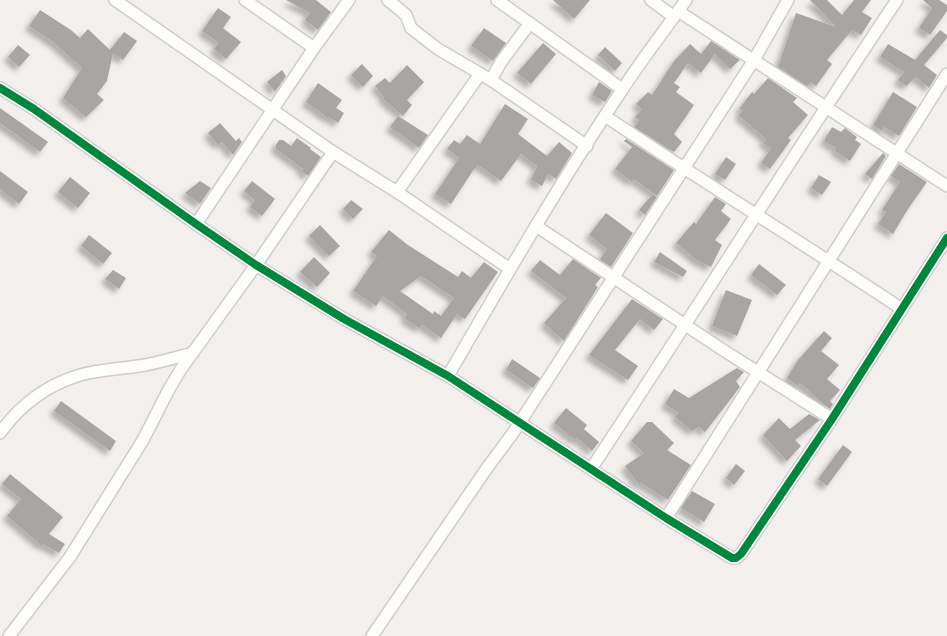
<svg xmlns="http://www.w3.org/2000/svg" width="947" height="636" font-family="'Zilla Slab',serif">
  <defs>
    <filter id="shadow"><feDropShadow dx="-4.5" dy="4.5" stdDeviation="2.5" flood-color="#0004"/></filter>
  </defs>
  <rect width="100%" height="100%" fill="#f3efed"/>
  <g fill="#a8a5a4" fill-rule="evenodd" filter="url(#shadow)">
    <path d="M286,0H316L331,12L318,30L305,20L310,13Z"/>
    <path d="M553,0H590L574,19Z"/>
    <path d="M810,0H827L842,15L854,0H871L862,12L872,18L861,35L852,30L827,60L832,64L816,86L811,82L807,86L778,67L796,13L836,27Z"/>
    <path d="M923,0H939L947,5V11L930,35L919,28L932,8Z"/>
    <path d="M218,8L231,17L223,28L241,42L226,59L214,49L219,43L202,31Z"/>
    <path d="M40,10L71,30L80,38L88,29L110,50L124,32L137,41L123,60L113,53L107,81L97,94L104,100L86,117L63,98L82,68L53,42L29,26Z"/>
    <path d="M484,28L506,43L493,61L471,46Z"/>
    <path d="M940,30L947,35V38L924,65L937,75L929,88L916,77L906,86L898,80L904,72L880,57L888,44L915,60Z"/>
    <path d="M711,41L740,60L730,69L715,54L701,73L688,63L674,83L680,87L676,92L694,105L674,134L682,142L674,152L634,127L639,120L635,117L642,109L636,104L648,92L652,95L674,61L690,44L701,54Z"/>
    <path d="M543,43L556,54L531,84L517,73Z"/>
    <path d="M18,45L30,55L19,67L8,57Z"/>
    <path d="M605,47L622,63L615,71L598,55Z"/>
    <path d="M362,64L373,76L363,87L351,75Z"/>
    <path d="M407,65L424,82L407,100L412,105L403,116L383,99L384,97L375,86L385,78L390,83Z"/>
    <path d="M282,70L286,76L275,92L267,82Z"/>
    <path d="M768,78L797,98L793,102L808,115L788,138L791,140L770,169L761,163L771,148L763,143L766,139L739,116L742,110L739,109L752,92L754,94Z"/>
    <path d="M599,82L612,91L605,102L592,95Z"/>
    <path d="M318,83L342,100L336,108L344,113L338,123L329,117L328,118L306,102Z"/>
    <path d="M893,92L917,107L899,136L884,127L882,131L873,125Z"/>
    <path d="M505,104L528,119L518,134L547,156L559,142L572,153L556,179L548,174L542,186L531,180L537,166L521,154L501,181L478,165L475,169H474L451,204L435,194L459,158L447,149L454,140L460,144L467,135L480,144Z"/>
    <path d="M0,108L48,142L40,152L0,123Z"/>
    <path d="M398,116L428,135L419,148L390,127Z"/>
    <path d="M220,123L236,141L239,138L242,142L233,155L222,142L218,145L208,133Z"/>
    <path d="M832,127L841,132L845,128L857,137L855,140L861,144L850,161L835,151L836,148L824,141Z"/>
    <path d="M297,138L311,148L310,149L321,157L308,176L301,171L303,169L276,149V145L279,140H283L291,146Z"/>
    <path d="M626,139L674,170L657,196L634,179L632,182L615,169L632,147L624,141Z"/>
    <path d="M883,153L886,156L872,179L865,174Z"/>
    <path d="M726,157L736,164L725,180L715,174Z"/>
    <path d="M899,164L927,182L908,209L893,234L878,224L886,212L882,210L900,182L891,176Z"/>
    <path d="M0,171L28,192L19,204L0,189Z"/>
    <path d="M819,175L831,182L822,195L811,188Z"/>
    <path d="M70,177L90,193L78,208L58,192Z"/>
    <path d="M200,181L211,188L200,204L185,193Z"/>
    <path d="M252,181L275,199L262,216L250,207L255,200L244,191Z"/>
    <path d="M653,194L657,197L645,215L639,210Z"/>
    <path d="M715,197L726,204L721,211L731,219L715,240L722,245L711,267L698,261L676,243L694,222L696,224Z"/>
    <path d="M351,200L363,209L353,219L343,209Z"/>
    <path d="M606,213L633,233L611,267L600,259L607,249L589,235Z"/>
    <path d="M320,225L340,246L329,256L309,236Z"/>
    <path d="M389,230L408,245L458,277L462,271L471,278L484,262L498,272L465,319L457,314L441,338L422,325L419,328L404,318L407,314L383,296L376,306L353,291L377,256L371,252ZM421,276L454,298L441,316L434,311L433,314L400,291Z"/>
    <path d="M89,235L112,253L103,264L81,246Z"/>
    <path d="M660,252L687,271L683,277L654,262Z"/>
    <path d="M314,257L330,273L317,287L300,272Z"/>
    <path d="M573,259L601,278L595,285L598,287L564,341L544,323L566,298L531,271L540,260L560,275Z"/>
    <path d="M759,264L786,285L777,295L751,275Z"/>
    <path d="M113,270L126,278L119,289L105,279Z"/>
    <path d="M726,290L752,300L737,336L712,326Z"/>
    <path d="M632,299L663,319L654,330L640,319L615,350L638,366L628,380L589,355Z"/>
    <path d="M824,331L832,338L821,351L839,365L827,379L840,390L830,401L833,404L830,409L822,403L800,383L798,386L787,378L798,360Z"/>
    <path d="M512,359L540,378L533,388L506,370Z"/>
    <path d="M737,368L744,372L736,381L740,387L705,432L699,427L692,431L675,417L679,413L665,404L674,389L689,398Z"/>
    <path d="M61,401L116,441L110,451L54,411Z"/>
    <path d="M566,408L587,425L584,429L599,442L592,451L577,438L575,440L554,423Z"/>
    <path d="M809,414L820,420L795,440L801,446L787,461L763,435L779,418L790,429Z"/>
    <path d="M647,422H652L674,443L667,450L691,465L668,500L641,483L639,485L625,466L644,453L631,441Z"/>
    <path d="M843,445L852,452L827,486L818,479Z"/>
    <path d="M736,464L745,471L734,485L726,478Z"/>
    <path d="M10,474L63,517L49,534L65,544L59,553L43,544L42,546L7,516L21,499L2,484Z"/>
    <path d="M692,491L715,504L704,522L681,508Z"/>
  </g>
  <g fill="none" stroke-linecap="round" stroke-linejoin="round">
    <defs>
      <g id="street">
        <path d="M115,0L333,152L397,192L510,269"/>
        <path d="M245,0L314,48"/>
        <path d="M388,0L406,15L411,28L438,49L491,80L587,146"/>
        <path d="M497,0L622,89"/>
        <path d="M651,0L674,17"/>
        <path d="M678,11L947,186"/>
        <path d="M491,80L501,62L530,23"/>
        <path d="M0,88L34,109L196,224L256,265L344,319L448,376L666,518L732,558H736L741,554L832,419L947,238"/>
        <path d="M605,116C703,182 804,244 902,309"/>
        <path d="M397,192L480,74"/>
        <path d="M196,224L314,48L349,0"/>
        <path d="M536,226L723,350L832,419"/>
        <path d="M448,376C504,279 560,182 622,90C642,59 665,30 686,0"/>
        <path d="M0,433C20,405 47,385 80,375C100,369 123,369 145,365C161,362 177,357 193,353"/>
        <path d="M591,469C694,313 793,155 897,0"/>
        <path d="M666,518L947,74"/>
        <path d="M9,636L70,557L143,440L168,391L181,369L256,265L333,152"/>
        <path d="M372,636L487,468L513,433L754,60L788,0"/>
      </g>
    </defs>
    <use href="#street" stroke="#d0cccb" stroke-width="14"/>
    <use href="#street" stroke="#fdfdfc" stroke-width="11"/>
    <defs>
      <path id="cycleway" d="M0,88L34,109L196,224L256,265L344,319L448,376L666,518L732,558H736L741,554L832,419L947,238"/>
    </defs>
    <use href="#cycleway" stroke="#fffcfb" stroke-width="11"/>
    <use href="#cycleway" stroke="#00873e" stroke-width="8"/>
  </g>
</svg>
